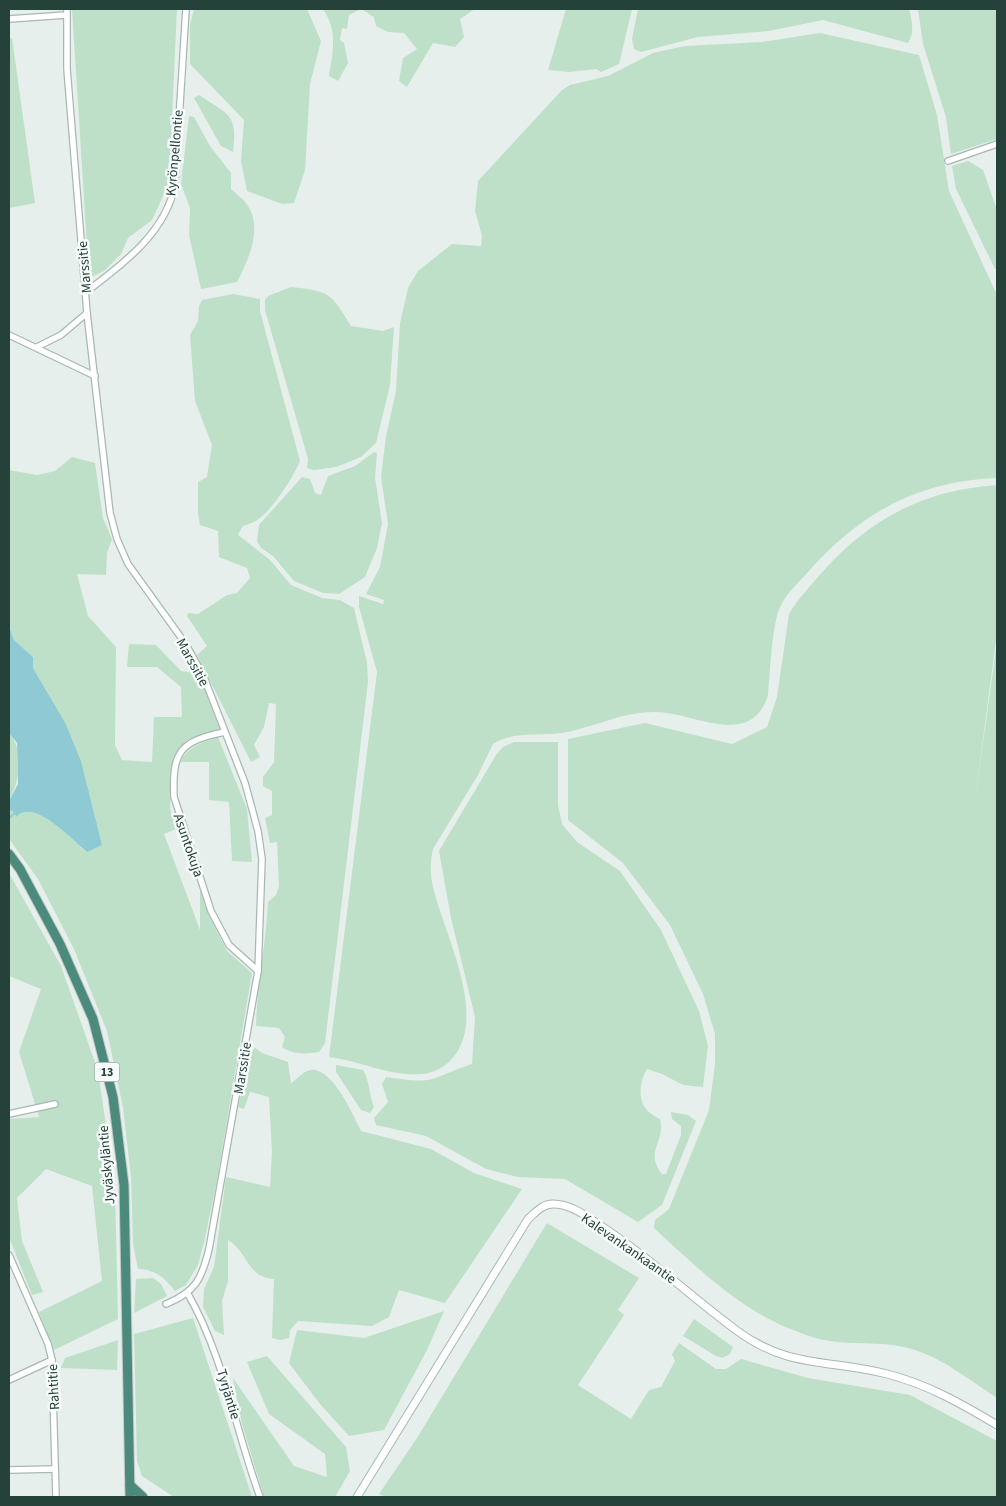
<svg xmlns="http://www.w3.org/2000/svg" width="1006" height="1506" font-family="'Source Sans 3',sans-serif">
  <rect width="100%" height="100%" fill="#e6efeb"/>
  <g fill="#bfe0c8">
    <path d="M72,9H177L169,183L152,220L128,238L121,254L104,271L89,278Z"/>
    <path d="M194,9H307L321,41L310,84L305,170L294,203L282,204L247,191L241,161L244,120L190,64V25Z"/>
    <path d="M323,9H475L460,19L464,37L455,47L433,43L407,87L399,81L403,58L417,49L404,33L388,32L376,26L374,17L361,9L349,15L347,29L342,28L340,40L344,43L348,63L338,81L329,76C333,51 338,31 323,9Z"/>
    <path d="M566,9H632L619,64L601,72L596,69L569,72L548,70Z"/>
    <path d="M638,9H909C912,20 915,33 908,43L823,20L769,31L698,37L641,52L634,49L632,39Z"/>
    <path d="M918,9H997V139L951,154L946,117L923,44Z"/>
    <path d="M820,33L919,55L937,115L949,191L997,295V478C918,481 860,513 808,572C798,583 786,594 780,607C772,624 770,674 768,695C751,751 692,711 654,712C621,712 593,728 561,733C538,736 513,731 493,744L478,775L433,849C430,862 430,874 433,887C444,934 491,1020 450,1061C443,1068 432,1073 423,1074C390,1077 361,1061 329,1057L377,672L359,607V596L383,604L384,600L366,594L380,567L388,524L381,477L386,436L396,391L400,323L408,288L418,271L452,244L481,246L482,236L475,211L478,181L562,90L570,85L608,76L653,53L685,46L762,42Z"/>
    <path d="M12,38L35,203L9,208V39Z"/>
    <path d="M199,95C229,115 238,114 233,152L221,146L194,98Z"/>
    <path d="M189,116L194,117L210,146L231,173V189C236,194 244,199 248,206C263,229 248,261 237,282L201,289L189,235L190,208L181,184Z"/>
    <path d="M968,161L983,170L997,210V269H995L956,189L952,166Z"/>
    <path d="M291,287C330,291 331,293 351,326L383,331L394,327L390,385L376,443L361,457L336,467L314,470L307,468L308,459L265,310V300L268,296Z"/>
    <path d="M233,294L260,299V311L300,461C293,478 272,511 256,521C251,524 246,524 242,527L238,535L270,560L291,585L322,598L340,600L354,608L367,663L368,682L325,1043L319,1052C306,1054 293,1055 282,1047L285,1037L279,1028L256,1026C257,984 266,944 268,902L276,895L279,886L277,842L270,843L265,818L272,815V791L263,786V777L274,762L276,704L269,703L264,727L254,745L260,757L251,762L197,655L207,646L187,616L188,613L198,614L227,595L237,593L250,578L247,568L219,557L218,531L200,525L198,513V482L207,477L212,445L195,401L190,335L198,321L199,306L202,300Z"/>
    <path d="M374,452L377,453L375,478L382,523L377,548L365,577L339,594L323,593L294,581L273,556L261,548L257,541L259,525L302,477L310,479L315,493L321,495L328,476L355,466Z"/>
    <path d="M72,457L95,463L103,518L112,539L107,553L106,575L77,574L88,616L116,647L115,745L122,760L152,762L154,717H182L181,687L157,667H127L129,644L156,645L181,671L199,674L220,730L187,740L177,751L171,781L170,809L176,829L164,834L200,930V890L208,914L227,951L252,973L217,1180L205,1238L198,1265L186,1285L175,1291C164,1277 156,1270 138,1269L133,1244L131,1177L123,1108L107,1031L74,949L38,879L9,839V809C18,815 22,809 32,810C48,813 74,841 86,852L81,761L66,724L33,668V657L14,640L9,626V470L37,475L55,471Z"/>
    <path d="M997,485V633L975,800L997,642V1398C971,1381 945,1360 915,1350C886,1340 854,1346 824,1340C812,1338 799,1332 788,1328C737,1307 694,1265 654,1228L655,1220L669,1209L709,1110L715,1064V1034L703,994L670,925L623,863L568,820V739L645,723L732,744L767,727L777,697L789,614C797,600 807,590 817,578C866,521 921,490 997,485Z"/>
    <path d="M9,733C25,752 20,780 9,801Z"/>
    <path d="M218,737L247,809L252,862L232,861L229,802L209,800V762H180C188,746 202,743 218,737Z"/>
    <path d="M514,742H558V805L562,824L577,842L620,871L661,930L699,1011L708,1046L703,1087L683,1085L662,1074L647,1069C640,1080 637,1099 647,1110C650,1114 656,1117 660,1119C666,1142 644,1151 662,1174H666L681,1135V1126L672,1119L671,1112L688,1115L696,1121L662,1205L638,1222L565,1179L518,1177L486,1169L426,1136L376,1125L374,1118L388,1102L382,1084L386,1077C403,1079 422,1084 438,1077C451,1072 459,1068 472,1064L475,1017L451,918L439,851L496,755L503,747Z"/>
    <path d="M9,873L61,966L98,1071L115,1187L118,1319L54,1350L39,1312L102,1281L92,1186L46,1169L17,1198L22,1241L43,1292L32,1295L9,1237V1119L39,1117L19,1052L41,989L9,976Z"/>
    <path d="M255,1048L262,1053L288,1062L291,1084C296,1079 303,1072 310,1070C332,1066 353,1115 361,1131L431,1149L474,1173L522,1189L445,1303L399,1290L389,1317L372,1326L298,1321L290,1330L289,1338L280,1340L272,1338L274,1279C247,1278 249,1253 228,1240V1281L222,1301L224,1335L215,1331L203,1307L204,1289L214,1267L226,1177L270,1187L272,1152L269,1097L250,1092L244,1109L238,1107L250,1053Z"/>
    <path d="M336,1065L363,1070C370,1082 369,1095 374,1107L370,1113L361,1110L336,1072Z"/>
    <path d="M547,1223L639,1278L618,1310L624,1315L578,1385L631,1419L649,1390L661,1387L675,1361L672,1354L679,1343L716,1369H726L741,1359L808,1378L910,1395L997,1441V1497H386L379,1494L377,1497L379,1494L417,1438Z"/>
    <path d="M153,1278L161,1284L167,1296L134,1313L136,1279Z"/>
    <path d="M444,1311L427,1350L384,1430L349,1436L320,1404L289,1363L297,1330L364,1338Z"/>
    <path d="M193,1318L252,1497H174L142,1476L137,1461L134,1334Z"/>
    <path d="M694,1319L733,1347L730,1354L722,1358L716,1356L683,1336Z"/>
    <path d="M118,1340L117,1370L61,1368L65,1358Z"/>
    <path d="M267,1356L346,1447L350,1471L335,1497H264L242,1424L233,1378L294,1466L327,1477L325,1454L269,1414L247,1362Z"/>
  </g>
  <path fill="#8ec9d4" d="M9,626L14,640L33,657V668L66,724L81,761L102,845L87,852C72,840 34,797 16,817L15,813L9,809V801L18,784V761L17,743L9,733Z"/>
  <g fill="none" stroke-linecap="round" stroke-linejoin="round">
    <path stroke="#8ec9d4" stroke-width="2" d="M9,818L15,813"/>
    <defs>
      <g id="minor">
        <path d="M67,9V69L87,313L110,513L117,539L128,564L185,643L203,675L245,783L258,831L262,859L258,971L209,1249C202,1278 196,1292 166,1304"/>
        <path d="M9,19L66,15"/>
        <path d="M948,161L997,144"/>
        <path d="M86,292C122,265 168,231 175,183L186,9"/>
        <path d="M9,335L95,376"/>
        <path d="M37,347L61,335L87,313"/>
        <path d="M225,732C180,741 172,751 174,797L211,911L229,945L258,971"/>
        <path d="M9,1114L55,1104"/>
        <path d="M9,1255L48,1344L52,1360L56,1497"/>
        <path d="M188,1294C224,1357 235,1429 260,1497"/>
        <path d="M9,1380L52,1360"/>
        <path d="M9,1470L55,1469"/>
      </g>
      <path id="tertiary" d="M357,1497L528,1219C535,1213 542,1204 553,1204C571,1204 586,1216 601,1226C649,1257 690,1296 736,1330C788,1369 830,1359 887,1374C927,1384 962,1404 997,1425"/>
      <g id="trunk">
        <path d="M9,854L20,869L60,944L93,1019L113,1097L124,1185L130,1497"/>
        <path d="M130,1485L143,1497"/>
      </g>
    </defs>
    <use href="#minor" stroke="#a8b8b2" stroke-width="8"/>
    <use href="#tertiary" stroke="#a8b8b2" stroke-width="9"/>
    <use href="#trunk" stroke="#c2cac8" stroke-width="11"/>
    <use href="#minor" stroke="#fff" stroke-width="5.5"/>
    <use href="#tertiary" stroke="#fff" stroke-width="7"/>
    <use href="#trunk" stroke="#4c8a7c" stroke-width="9"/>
  </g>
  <g text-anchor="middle" stroke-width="5" stroke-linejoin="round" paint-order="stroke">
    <rect fill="#f7fbf9" stroke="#637a73" stroke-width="1" x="94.5" y="1062.5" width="25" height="19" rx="4"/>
    <g font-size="12" font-weight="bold" fill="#24423a">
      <text x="107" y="1076">13</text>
    </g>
    <g font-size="14" fill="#24423a" stroke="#f7fbf9">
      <text transform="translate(174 153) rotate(-85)" y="5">Kyrönpellontie</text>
      <text transform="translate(84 267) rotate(-95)" y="5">Marssitie</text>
      <text transform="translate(193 662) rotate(61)" y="5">Marssitie</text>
      <text transform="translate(189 845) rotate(71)" y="5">Asuntokuja</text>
      <text transform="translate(242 1068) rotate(-81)" y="5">Marssitie</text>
      <text transform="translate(106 1165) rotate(-95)" y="5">Jyväskyläntie</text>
      <text transform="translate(629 1248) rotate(35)" y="5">Kalevankankaantie</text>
      <text transform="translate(53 1387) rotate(-93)" y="5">Rahtitie</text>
      <text transform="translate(229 1394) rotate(73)" y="5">Tyrjäntie</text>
    </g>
  </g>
  <rect width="1006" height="1506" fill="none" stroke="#24423a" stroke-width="20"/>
</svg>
